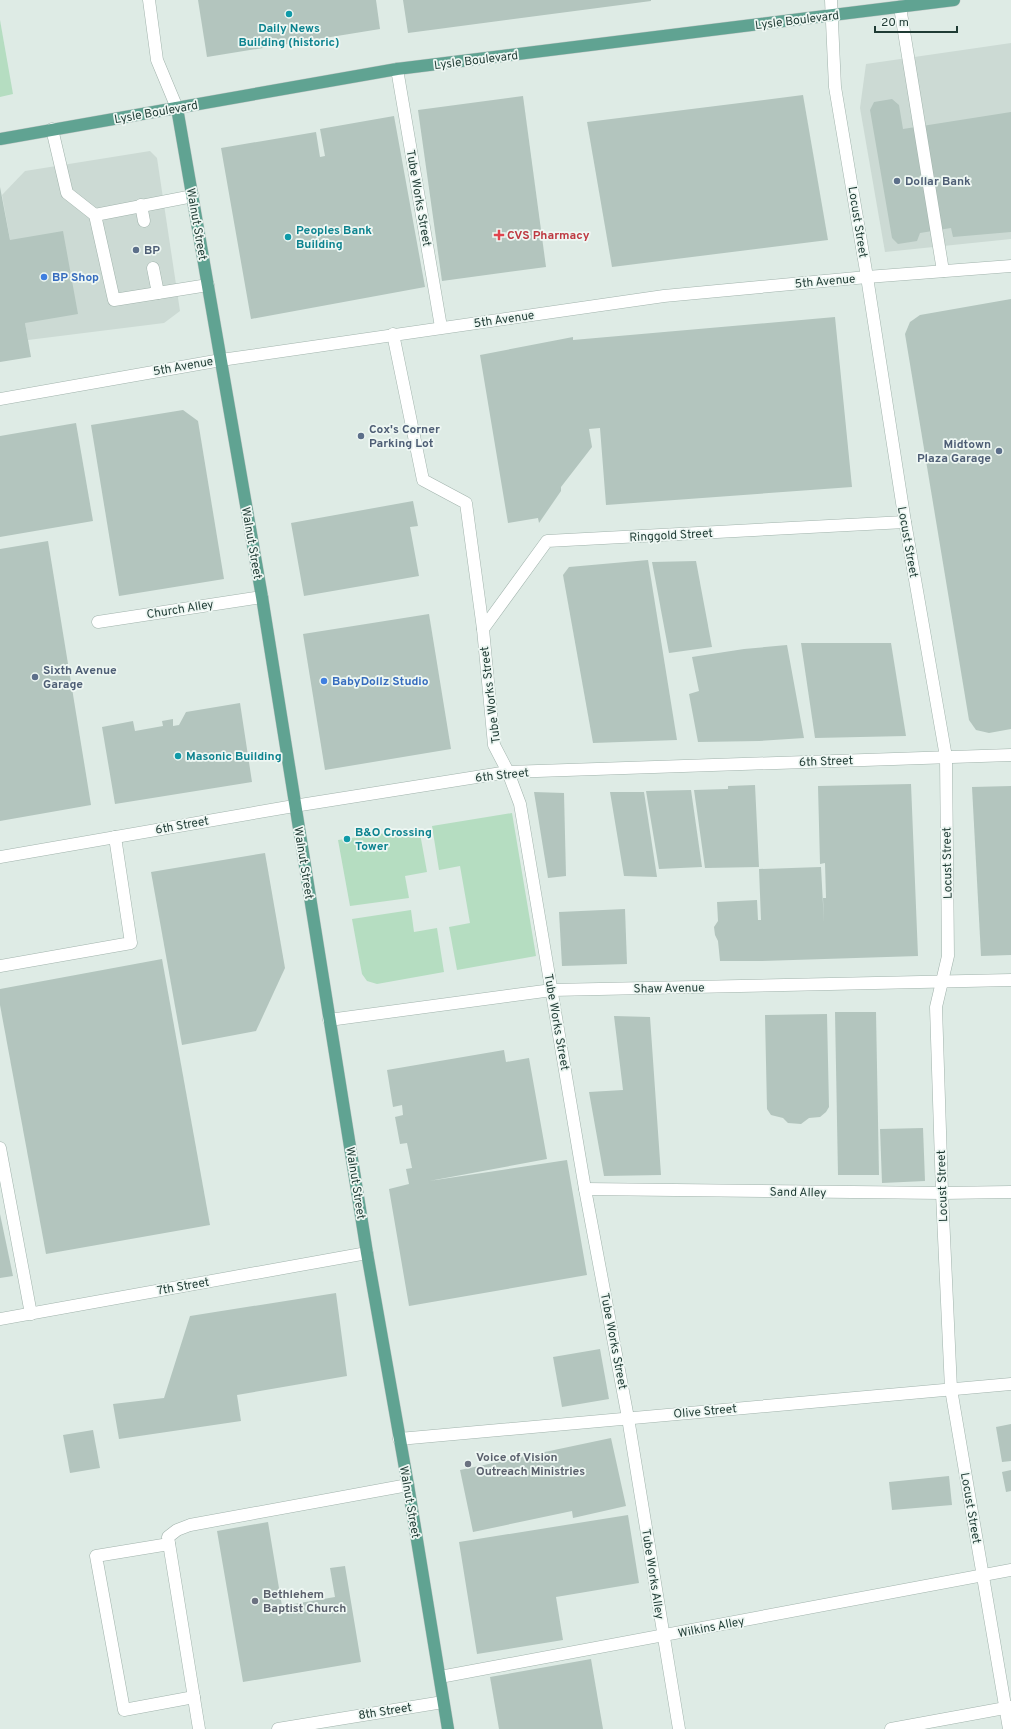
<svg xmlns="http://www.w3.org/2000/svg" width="1011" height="1729" font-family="Overpass,sans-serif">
  <rect width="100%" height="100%" fill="#deebe5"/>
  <g fill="#ccdad4">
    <path d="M1011,43V239L885,252L860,108L866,64Z"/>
    <path d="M150,151L157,158L180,311L164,323L28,340L2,195L25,171Z"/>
  </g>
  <g fill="#b5ddc1">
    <path d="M0,20L13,94L0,97Z"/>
    <path d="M512,813L536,956L457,970L449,927L470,923L460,866L439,870L432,826Z"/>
    <path d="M419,828L427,872L405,876L409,898L350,906L338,840Z"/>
    <path d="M411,910L414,932L437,928L444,972L377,984L367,981L362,974L352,919Z"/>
  </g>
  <g fill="#b3c5be">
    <path d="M198,0H376L380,29L207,57Z"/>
    <path d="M403,0H651V1L408,33Z"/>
    <path d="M803,95L828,240L612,267L587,122Z"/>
    <path d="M523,96L546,267L442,281L418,110Z"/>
    <path d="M892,99L899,105L903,129L1011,112V232L953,237L951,228L920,233L917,241L898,244L892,238L870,110L874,102Z"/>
    <path d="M394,116L425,287L251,319L221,148L316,132L320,157L325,156L320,129Z"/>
    <path d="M0,187L10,240L63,231L78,314L25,323L31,357L0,362Z"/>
    <path d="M1011,299V729L989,733L976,730L969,720L905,334L910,322L920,315Z"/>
    <path d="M835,317L852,487L606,505L600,428L589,429L592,447L561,487V491L539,523L538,518L508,523L480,355L573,337V340Z"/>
    <path d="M183,410L198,421L224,579L119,596L91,425Z"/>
    <path d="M76,423L93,521L0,537V436Z"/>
    <path d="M413,501L418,526L410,527L419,576L304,596L291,523Z"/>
    <path d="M48,541L91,805L0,821V549Z"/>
    <path d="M648,560L677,740L593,743L563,575L569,567Z"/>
    <path d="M696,561L712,647L669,653L652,562Z"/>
    <path d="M429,614L451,749L325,770L303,634Z"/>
    <path d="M801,643H891L906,736L815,738Z"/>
    <path d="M787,645L804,738L759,741L698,742L689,694L699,691L692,657L744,649Z"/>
    <path d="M240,703L252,782L115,804L102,727L133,721L135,731L163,726L162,721L173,719V726L179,725L186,712Z"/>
    <path d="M911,784L918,956L762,961H720L718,941L715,935L714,927L718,921L717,902L757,900L758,920H761L759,869L821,867L824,923L823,898H826L825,863L820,864L818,786Z"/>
    <path d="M755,785L759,867L705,868L694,790L728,789V786Z"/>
    <path d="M1011,786V955L981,956L972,787Z"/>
    <path d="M691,790L702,867L659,869L646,791Z"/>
    <path d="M534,792L564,793L566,876L548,878Z"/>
    <path d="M610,792H644L657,877L624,876Z"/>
    <path d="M265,853L285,968L256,1031L182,1045L151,872Z"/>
    <path d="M625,909L627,964L562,966L559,912Z"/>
    <path d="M162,959L210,1225L46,1254L0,1005V989Z"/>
    <path d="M835,1012H876L879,1175H838Z"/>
    <path d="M827,1014L829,1107L826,1112L820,1117L809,1118L801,1124L788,1123L783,1118L771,1115L767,1109L765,1015Z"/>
    <path d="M614,1016L650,1017L661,1175L604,1176L589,1092L623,1090Z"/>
    <path d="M504,1050L506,1062L529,1058L547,1159L429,1181L567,1160L587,1275L409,1306L389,1189L409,1184L406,1169L412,1168L407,1143L400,1144L395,1117L403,1115L402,1105L393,1107L387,1070Z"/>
    <path d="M923,1128L925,1181L882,1183L880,1129Z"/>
    <path d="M0,1214L13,1276L0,1278Z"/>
    <path d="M336,1293L347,1376L237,1395L241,1421L119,1439L113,1404L164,1398L190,1316Z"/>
    <path d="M600,1349L609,1399L562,1407L553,1357Z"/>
    <path d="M1011,1424V1461L1002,1462L996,1427Z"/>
    <path d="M93,1430L100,1468L70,1473L63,1435Z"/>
    <path d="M611,1438L626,1506L573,1518L572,1511L473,1532L460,1470Z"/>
    <path d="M1011,1470V1491L1006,1492L1002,1472Z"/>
    <path d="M949,1476L952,1505L892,1510L889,1482Z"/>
    <path d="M628,1515L639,1583L556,1597L563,1640L477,1654L459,1542Z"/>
    <path d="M268,1522L282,1606L335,1597L330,1568L345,1566L361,1662L243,1682L217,1531Z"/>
    <path d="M591,1659L603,1729H499L490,1677Z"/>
  </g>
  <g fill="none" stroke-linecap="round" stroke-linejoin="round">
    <defs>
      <g id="lane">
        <path d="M900,7L943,271"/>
        <path d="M397,69L441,327"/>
        <path d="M52,129L67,193L95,215L114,300L208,285"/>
        <path d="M141,205L144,221"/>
        <path d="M95,215L193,196"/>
        <path d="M153,268L158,293"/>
        <path d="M393,334L423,480L466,503L483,629"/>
        <path d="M98,622L262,597"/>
        <path d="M0,966L131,943L115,837"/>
        <path d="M585,1189L942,1193L1011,1192"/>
        <path d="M628,1418L679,1729"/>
        <path d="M169,1544L96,1556L124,1710L194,1697"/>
        <path d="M440,1677L1011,1570"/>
        <path d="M199,1729L168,1537L177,1530L190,1525L408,1485"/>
      </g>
      <g id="street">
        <path d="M149,0L157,60L177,108"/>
        <path d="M831,0L835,87L867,277L905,522L946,757L948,956L936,1007L942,1193L951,1389L1009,1729"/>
        <path d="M0,399L221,360L664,296L867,277L1011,266"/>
        <path d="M0,857L294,806L508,772L1011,755"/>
        <path d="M329,1020L552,990L1011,980"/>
        <path d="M0,1148L31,1314"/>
        <path d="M0,1319L367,1253"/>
        <path d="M628,1418L585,1189L520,804L508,772L494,745L483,629L547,541L905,522"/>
        <path d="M399,1439L1011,1384"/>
        <path d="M278,1729L443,1702"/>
        <path d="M891,1729L1011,1707"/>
      </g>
      <g id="primary">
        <path d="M177,108L262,597L367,1253L408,1485L448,1729"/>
        <path d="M0,139L397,69L954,0"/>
      </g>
    </defs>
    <use href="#lane" stroke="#a1b3ac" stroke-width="13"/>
    <use href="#street" stroke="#a1b3ac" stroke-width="13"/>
    <use href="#primary" stroke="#c0c8c6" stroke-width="13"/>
    <use href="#lane" stroke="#fff" stroke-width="12"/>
    <use href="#street" stroke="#fff" stroke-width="12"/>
    <use href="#primary" stroke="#60a392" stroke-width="12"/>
  </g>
  <g fill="#0f9aa8" stroke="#eef7f3" stroke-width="1.5">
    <circle cx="289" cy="14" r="4"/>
    <circle cx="288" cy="237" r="4"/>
    <circle cx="178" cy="756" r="4"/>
    <circle cx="347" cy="839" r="4"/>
  </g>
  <g fill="#5c6f8a" stroke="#eef7f3" stroke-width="1.5">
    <circle cx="897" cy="181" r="4"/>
    <circle cx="136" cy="250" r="4"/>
    <circle cx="361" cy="436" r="4"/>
    <circle cx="999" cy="451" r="4"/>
    <circle cx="35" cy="677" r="4"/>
  </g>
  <path fill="#e0444e" stroke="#eef7f3" stroke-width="1.5" d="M497 229h4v4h4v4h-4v4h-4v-4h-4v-4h4z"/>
  <g fill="#3f7fe0" stroke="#eef7f3" stroke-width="1.5">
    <circle cx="44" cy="277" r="4"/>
    <circle cx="324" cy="681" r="4"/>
  </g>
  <g fill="#6b7280" stroke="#eef7f3" stroke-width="1.5">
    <circle cx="468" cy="1464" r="4"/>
    <circle cx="255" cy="1601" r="4"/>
  </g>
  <g text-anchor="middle" stroke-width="3.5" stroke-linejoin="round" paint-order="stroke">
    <g font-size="12" fill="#1f3b34" stroke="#eef7f3">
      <text transform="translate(797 20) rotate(-7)" y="4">Lysle Boulevard</text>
      <text transform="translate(476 60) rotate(-7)" y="4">Lysle Boulevard</text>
      <text transform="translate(156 112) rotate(-10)" y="4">Lysle Boulevard</text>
      <text transform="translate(419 198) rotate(80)" y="4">Tube Works Street</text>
      <text transform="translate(858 222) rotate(81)" y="4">Locust Street</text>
      <text transform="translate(197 224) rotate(80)" y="4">Walnut Street</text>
      <text transform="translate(825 281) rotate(-5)" y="4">5th Avenue</text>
      <text transform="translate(504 319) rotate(-8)" y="4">5th Avenue</text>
      <text transform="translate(183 366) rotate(-10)" y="4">5th Avenue</text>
      <text transform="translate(671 535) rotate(-3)" y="4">Ringgold Street</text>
      <text transform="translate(908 542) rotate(80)" y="4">Locust Street</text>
      <text transform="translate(252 543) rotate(80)" y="4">Walnut Street</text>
      <text transform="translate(180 609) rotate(-9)" y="4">Church Alley</text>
      <text transform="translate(490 695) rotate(-97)" y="4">Tube Works Street</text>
      <text transform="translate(826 761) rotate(-2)" y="4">6th Street</text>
      <text transform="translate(502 775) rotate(-6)" y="4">6th Street</text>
      <text transform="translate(182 825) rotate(-10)" y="4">6th Street</text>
      <text transform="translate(304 863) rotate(81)" y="4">Walnut Street</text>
      <text transform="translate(947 863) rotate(-91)" y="4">Locust Street</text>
      <text transform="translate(669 988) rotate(-1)" y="4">Shaw Avenue</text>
      <text transform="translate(557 1022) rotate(80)" y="4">Tube Works Street</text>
      <text transform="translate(356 1183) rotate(81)" y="4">Walnut Street</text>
      <text transform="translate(942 1186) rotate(-92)" y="4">Locust Street</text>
      <text transform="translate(798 1192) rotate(1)" y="4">Sand Alley</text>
      <text transform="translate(183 1286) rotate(-10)" y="4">7th Street</text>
      <text transform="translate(614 1341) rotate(79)" y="4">Tube Works Street</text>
      <text transform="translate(705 1411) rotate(-5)" y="4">Olive Street</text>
      <text transform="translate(410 1502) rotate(80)" y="4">Walnut Street</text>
      <text transform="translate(971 1508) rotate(80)" y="4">Locust Street</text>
      <text transform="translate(653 1574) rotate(81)" y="4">Tube Works Alley</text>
      <text transform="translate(711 1627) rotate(-11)" y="4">Wilkins Alley</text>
      <text transform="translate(385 1711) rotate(-9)" y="4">8th Street</text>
    </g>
    <g font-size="12" font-weight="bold" fill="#0d838f" stroke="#eef7f3" text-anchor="start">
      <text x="289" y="32" text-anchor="middle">Daily News<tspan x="289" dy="14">Building (historic)</tspan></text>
      <text x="296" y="234">Peoples Bank<tspan x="296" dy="14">Building</tspan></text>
      <text x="186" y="760">Masonic Building</text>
      <text x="355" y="836">B&amp;O Crossing<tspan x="355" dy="14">Tower</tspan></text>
    </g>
    <g font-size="12" font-weight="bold" fill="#4e5e75" stroke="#eef7f3" text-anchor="start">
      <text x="905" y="185">Dollar Bank</text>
      <text x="144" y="254">BP</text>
      <text x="369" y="433">Cox's Corner<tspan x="369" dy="14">Parking Lot</tspan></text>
      <text x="991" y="448" text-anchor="end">Midtown<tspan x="991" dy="14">Plaza Garage</tspan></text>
      <text x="43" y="674">Sixth Avenue<tspan x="43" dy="14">Garage</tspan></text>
    </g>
    <g font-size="12" font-weight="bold" fill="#be3a42" stroke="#eef7f3" text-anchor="start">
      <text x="507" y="239">CVS Pharmacy</text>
    </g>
    <g font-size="12" font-weight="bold" fill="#366cbe" stroke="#eef7f3" text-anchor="start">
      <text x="52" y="281">BP Shop</text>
      <text x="332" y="685">BabyDollz Studio</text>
    </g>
    <g font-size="12" font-weight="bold" fill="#5b616d" stroke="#eef7f3" text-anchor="start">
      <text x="476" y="1461">Voice of Vision<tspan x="476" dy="14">Outreach Ministries</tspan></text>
      <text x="263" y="1598">Bethlehem<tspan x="263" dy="14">Baptist Church</tspan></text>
    </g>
  </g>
  <path d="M875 26v6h82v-6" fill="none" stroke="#1f3b34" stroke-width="2"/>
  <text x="881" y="26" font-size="12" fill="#1f3b34" stroke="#eef7f3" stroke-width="3" paint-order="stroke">20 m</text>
</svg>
